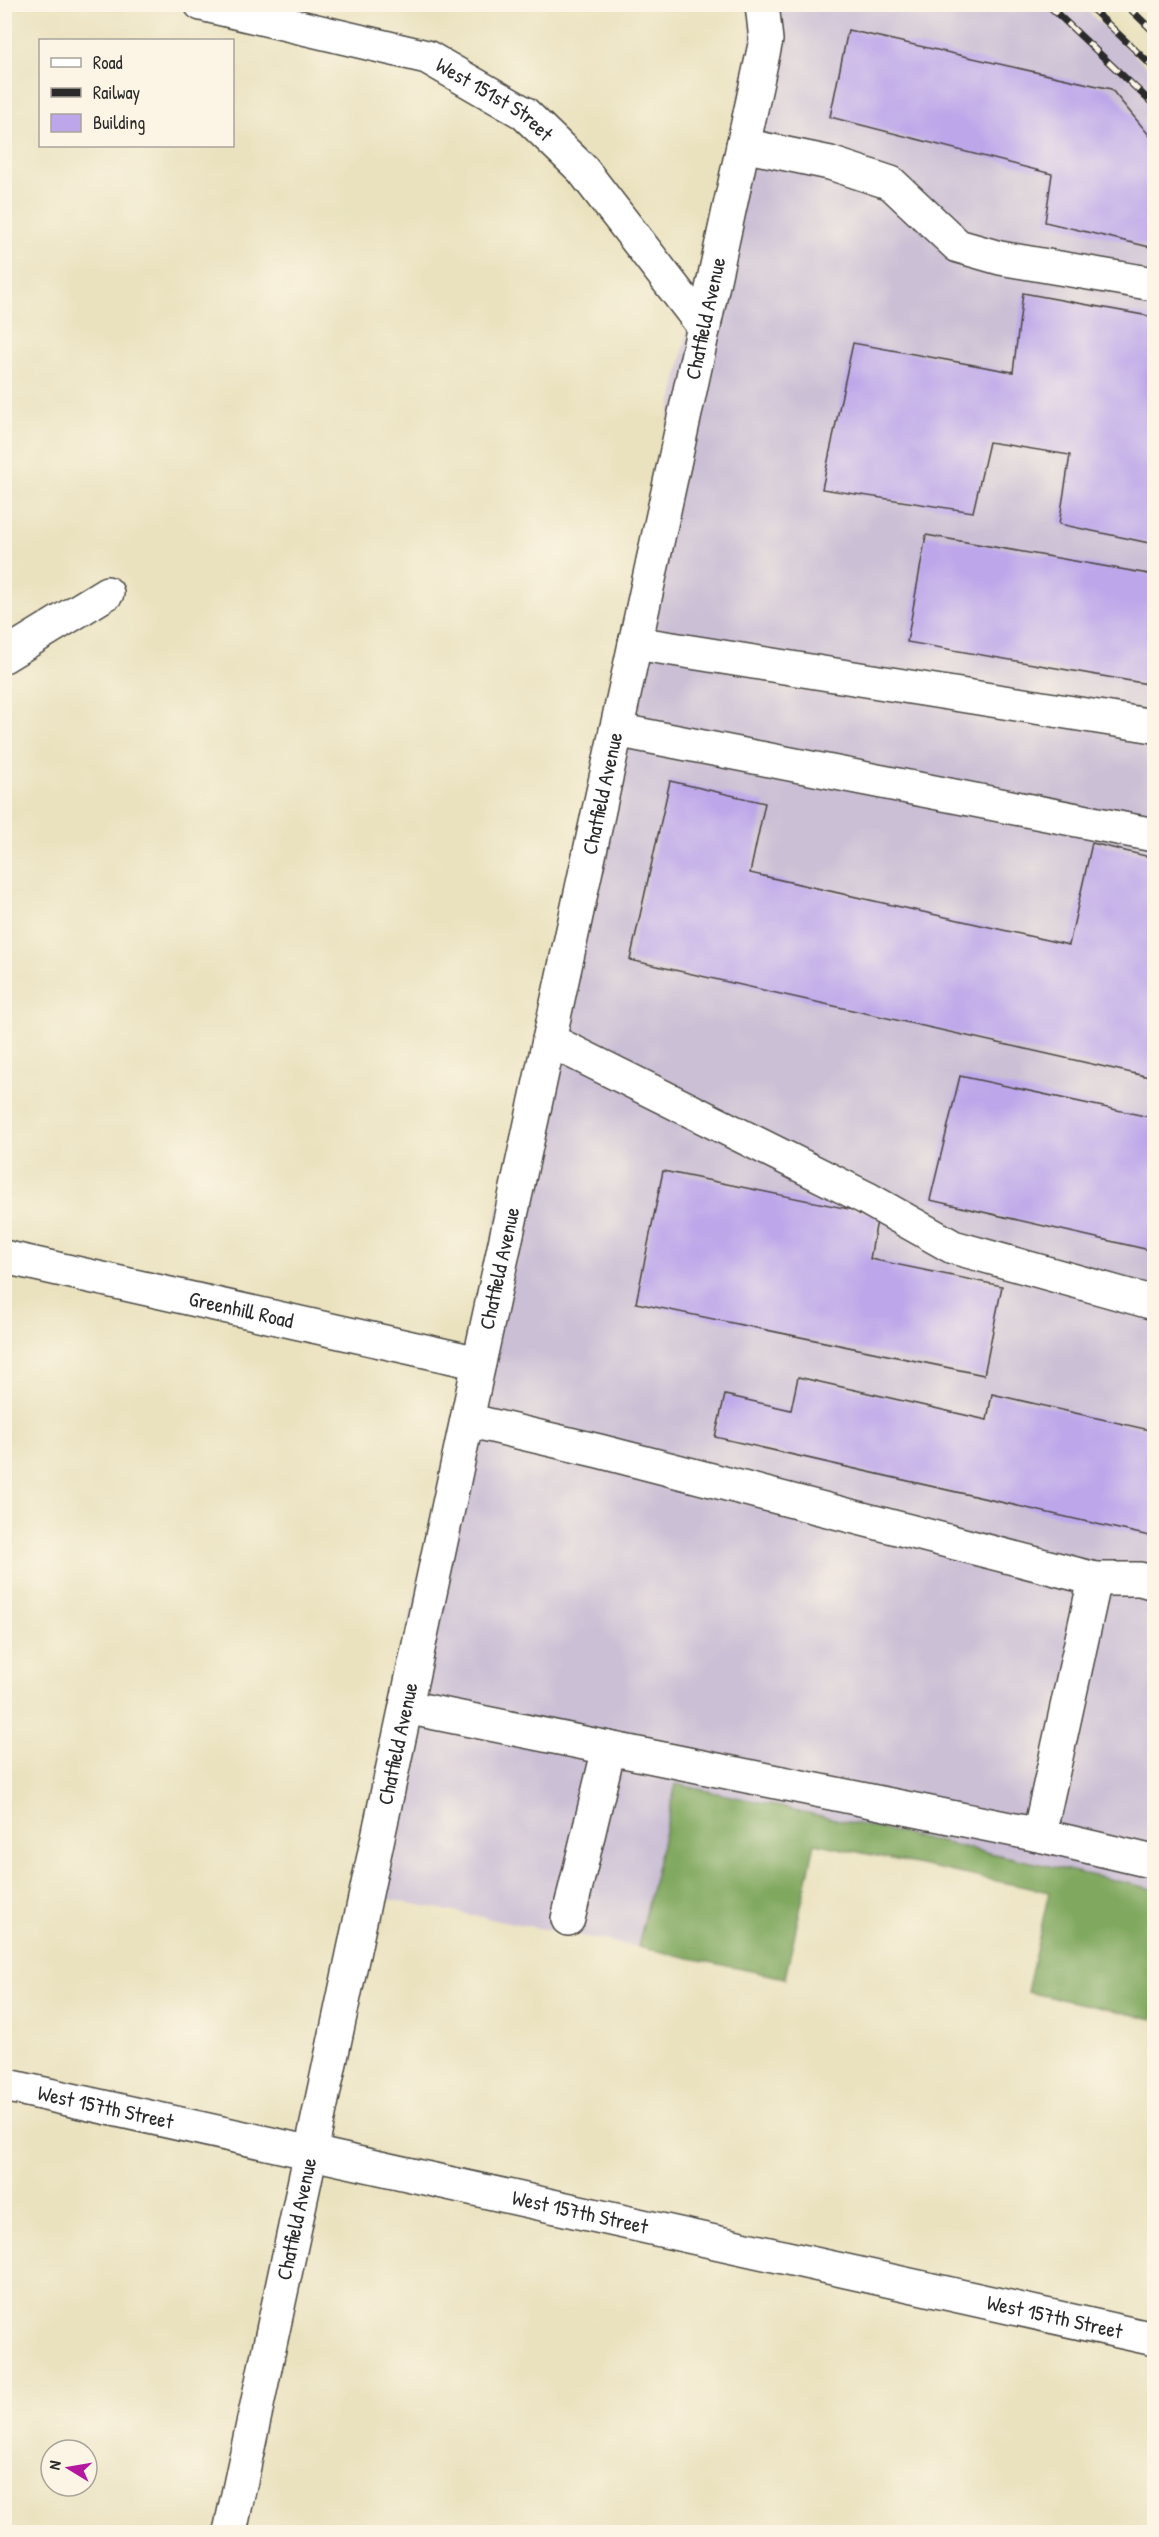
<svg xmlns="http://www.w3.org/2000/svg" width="1159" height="2537" font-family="'Patrick Hand',sans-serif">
  <rect width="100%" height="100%" fill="#fcf5e5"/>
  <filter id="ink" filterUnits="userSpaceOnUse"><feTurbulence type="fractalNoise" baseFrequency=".0167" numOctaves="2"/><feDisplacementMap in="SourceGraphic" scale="12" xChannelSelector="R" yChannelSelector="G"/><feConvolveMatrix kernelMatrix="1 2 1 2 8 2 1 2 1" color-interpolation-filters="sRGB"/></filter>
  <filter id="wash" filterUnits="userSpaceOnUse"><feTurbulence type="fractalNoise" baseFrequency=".008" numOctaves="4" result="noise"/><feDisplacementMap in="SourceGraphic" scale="24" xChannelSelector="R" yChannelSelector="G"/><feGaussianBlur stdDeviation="1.35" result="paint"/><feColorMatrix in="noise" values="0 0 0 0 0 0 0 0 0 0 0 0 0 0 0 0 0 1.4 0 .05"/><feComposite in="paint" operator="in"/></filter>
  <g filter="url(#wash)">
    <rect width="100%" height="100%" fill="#eae2bf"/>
    <path fill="#cbbfd5" d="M746,5H1081L1154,73V1889L676,1785L638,1947L351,1892L751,37L748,8Z"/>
    <path fill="#80a85f" stroke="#566a45" stroke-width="1.5" d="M676,1784L1154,1889V2019L1027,1992L1049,1892L815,1843L785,1978L638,1947Z"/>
    <g id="blocks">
      <g fill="#bda7ea">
        <path d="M848,30L1111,89L1154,141V248L1045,222L1052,174L830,117Z"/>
        <path d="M1023,293L1154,317V544L1059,524L1070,455L989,442L973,512L822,489L853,343L1013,372Z"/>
        <path d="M926,535L1154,575V685L907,642Z"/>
        <path d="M670,781L765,803L750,873L1069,945L1092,843L1154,858V1078L630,960Z"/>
        <path d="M960,1076L1154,1118V1251L930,1200Z"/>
        <path d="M663,1171L878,1215L870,1259L1002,1286L984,1375L636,1303Z"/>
        <path d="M798,1377L987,1420L992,1394L1154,1431V1537L715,1437L725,1395L791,1410Z"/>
      </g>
    </g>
  </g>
  <g filter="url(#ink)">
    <use href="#blocks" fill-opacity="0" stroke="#484641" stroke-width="1.5"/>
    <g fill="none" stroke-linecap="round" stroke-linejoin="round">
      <defs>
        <g id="minor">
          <path id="s1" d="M201,4L427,57L524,113L582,169L704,327"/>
          <path d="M743,145L830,163L891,183L958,246L1000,258L1154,284"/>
          <path d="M635,643L1154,726"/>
          <path d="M4,656L107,593"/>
          <path d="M616,730L1154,835"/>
          <path d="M549,1040L866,1198L953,1247L1154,1303"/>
          <path id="s2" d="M4,1257L479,1363"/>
          <path d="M1095,1579H1140L1154,1583"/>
          <path d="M406,1707L1039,1835L1095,1579L599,1451L467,1420"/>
          <path d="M1039,1835L1154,1862"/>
          <path d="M568,1919L609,1748"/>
          <path id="s3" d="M4,2085L1154,2339"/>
          <path id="s4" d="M230,2532L479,1363L766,40L762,4"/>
        </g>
      </defs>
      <use href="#minor" stroke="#484641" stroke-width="36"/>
      <use href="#minor" stroke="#fff" stroke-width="33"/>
      <defs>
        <g id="rail">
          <path d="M1047,4L1154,105"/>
          <path d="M1087,4L1154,68"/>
          <path d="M1125,4L1154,32"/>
        </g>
      </defs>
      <use href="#rail" stroke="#2b2b2b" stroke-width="7"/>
      <use href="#rail" stroke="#fcf5e5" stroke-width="4.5" stroke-dasharray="14" stroke-linecap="butt"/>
    </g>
  </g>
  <g text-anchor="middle" stroke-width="5" stroke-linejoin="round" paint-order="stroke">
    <g font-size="21" fill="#2b2b2b" stroke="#fcf5e5">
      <text dy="7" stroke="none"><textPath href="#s1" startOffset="312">West 151st Street</textPath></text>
      <text dy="7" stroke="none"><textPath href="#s4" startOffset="2264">Chatfield Avenue</textPath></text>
      <text dy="7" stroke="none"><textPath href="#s4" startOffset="1778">Chatfield Avenue</textPath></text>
      <text dy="7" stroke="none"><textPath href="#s4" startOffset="1292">Chatfield Avenue</textPath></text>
      <text dy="7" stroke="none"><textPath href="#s2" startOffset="243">Greenhill Road</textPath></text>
      <text dy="7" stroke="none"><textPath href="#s4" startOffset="806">Chatfield Avenue</textPath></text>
      <text dy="7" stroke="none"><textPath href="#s3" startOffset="104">West 157th Street</textPath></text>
      <text dy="7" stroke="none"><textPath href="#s3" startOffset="590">West 157th Street</textPath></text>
      <text dy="7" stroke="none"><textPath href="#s4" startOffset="320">Chatfield Avenue</textPath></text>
      <text dy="7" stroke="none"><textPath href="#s3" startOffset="1076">West 157th Street</textPath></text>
    </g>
  </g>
  <rect width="1159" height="2537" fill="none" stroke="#fcf5e5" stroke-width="24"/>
  <rect x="39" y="39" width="195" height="108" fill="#fcf5e5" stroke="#a8a49b" stroke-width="1.5"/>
  <rect x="51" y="58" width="30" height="9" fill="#ffffff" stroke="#a8a49b" stroke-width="1.5"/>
  <text x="93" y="69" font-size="18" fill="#2b2b2b">Road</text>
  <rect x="51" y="88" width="30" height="9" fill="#2b2b2b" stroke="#a8a49b" stroke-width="1.5"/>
  <text x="93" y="99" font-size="18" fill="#2b2b2b">Railway</text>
  <rect x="51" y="114" width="30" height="18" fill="#bda7ea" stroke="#a8a49b" stroke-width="1.5"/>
  <text x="93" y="129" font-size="18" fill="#2b2b2b">Building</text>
  <g transform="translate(69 2468) rotate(281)"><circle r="28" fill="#fcf5e5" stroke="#a8a49b" stroke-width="1.5"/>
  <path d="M0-4.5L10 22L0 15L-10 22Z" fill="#b5179e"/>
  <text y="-9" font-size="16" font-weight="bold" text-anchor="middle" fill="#2b2b2b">N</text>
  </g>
</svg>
